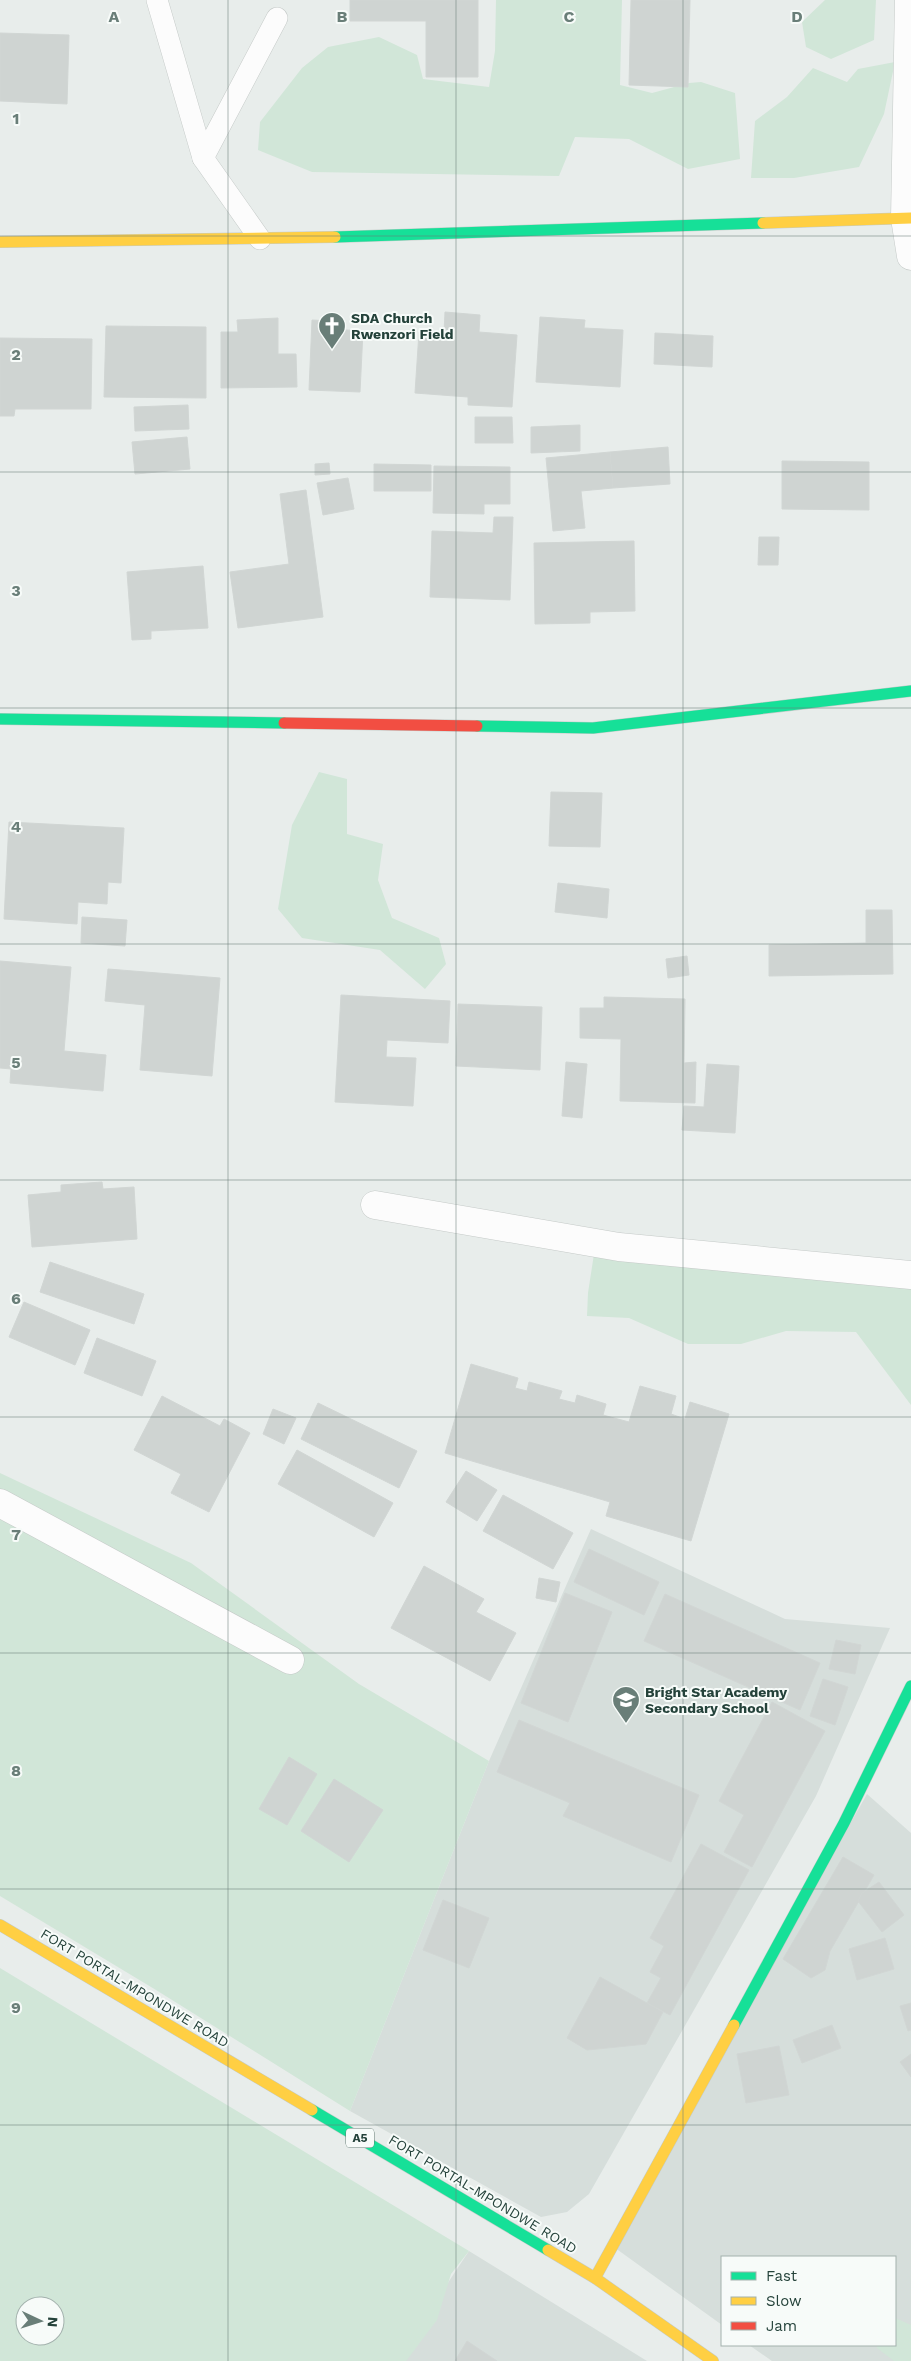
<svg xmlns="http://www.w3.org/2000/svg" width="911" height="2361" font-family="'Work Sans',sans-serif">
  <rect width="100%" height="100%" fill="#e8edeb"/>
  <g fill="#d6dedb">
    <path d="M591,1529L785,1619L890,1628L816,1796L589,2194L567,2212L541,2217L350,2111L489,1761Z"/>
    <path d="M867,1794L911,1833V2361H772L749,2345H895V2257H722V2325L611,2245Z"/>
    <path d="M469,2251L647,2361H396Z"/>
  </g>
  <g fill="#d1e6d8" fill-rule="evenodd">
    <path d="M496,0H622L620,85L652,93L689,83L701,82L735,93L740,159L688,169L629,139L575,137L559,176L312,172L258,150L260,122L302,68L328,47L379,37L417,55L423,79L489,87L495,51Z"/>
    <path d="M825,0H876L874,40L831,59L806,47L802,22Z"/>
    <path d="M895,62L884,114L859,167L794,178H751L755,121L787,97L813,68L847,82L858,69Z"/>
    <path d="M319,772L347,779V834L383,844L378,880L392,918L439,938L446,964L425,989L380,950L302,938L278,909L292,825Z"/>
    <path d="M594,1254L911,1269V1405L856,1332L786,1331L741,1344H688L629,1318L587,1316L588,1293Z"/>
    <path d="M0,1473L191,1563L359,1684L489,1761L350,2111L156,1990L0,1896Z"/>
    <path d="M0,1968L469,2251L451,2274L437,2320L406,2361H0ZM25,2306H55V2336H25Z"/>
    <path d="M895,2318L911,2325V2361H894L877,2348V2345H895Z"/>
  </g>
  <g fill="#cfd4d2" stroke="#d1d6d4">
    <path d="M350,0H478V77H426V21H350Z"/>
    <path d="M631,0H690L688,87L629,85Z"/>
    <path d="M0,33L69,35L67,104L0,101Z"/>
    <path d="M445,312L480,315L479,332L517,335L512,407L468,405V397L415,393L419,332L444,333Z"/>
    <path d="M540,317L585,320L584,328L623,330L620,387L536,382Z"/>
    <path d="M278,318V354H296L297,387L221,388V332H238L237,320Z"/>
    <path d="M312,320L331,321L330,329L363,331L360,392L309,390Z"/>
    <path d="M106,326L206,327V398L104,397Z"/>
    <path d="M655,333L713,336L712,367L654,364Z"/>
    <path d="M0,338L92,339L91,409H15L14,416H0Z"/>
    <path d="M188,405L189,429L135,431L134,407Z"/>
    <path d="M475,417H512L513,443H475Z"/>
    <path d="M580,425V451L531,453V427Z"/>
    <path d="M187,437L190,469L135,474L132,442Z"/>
    <path d="M668,447L670,484L613,488L610,452Z"/>
    <path d="M610,452L613,488L581,491L585,528L553,531L546,458Z"/>
    <path d="M782,461L869,462V510L782,509Z"/>
    <path d="M329,463L330,474L315,475V464Z"/>
    <path d="M374,464L431,465V491H374Z"/>
    <path d="M434,466L510,467V504H484V514L433,513Z"/>
    <path d="M348,478L354,509L323,515L317,483Z"/>
    <path d="M306,490L323,617L238,628L230,572L289,564L280,494Z"/>
    <path d="M494,517H513L510,600L430,597L432,531L493,533Z"/>
    <path d="M759,537H779L778,565H758Z"/>
    <path d="M634,541L635,611L590,612V623L535,624L534,543Z"/>
    <path d="M203,566L208,628L151,631V639L132,640L127,572Z"/>
    <path d="M551,792L602,793L600,847L549,846Z"/>
    <path d="M9,822L124,828L121,883L108,882L107,904L78,902L77,924L4,919Z"/>
    <path d="M558,883L609,889L607,918L555,912Z"/>
    <path d="M866,910H892L893,974L769,976V945L866,943Z"/>
    <path d="M82,917L127,920L125,946L81,943Z"/>
    <path d="M687,956L689,975L668,978L666,959Z"/>
    <path d="M0,961L71,967L64,1051L106,1055L103,1091L10,1083L11,1069L0,1068Z"/>
    <path d="M108,969L220,978L212,1076L140,1070L145,1005L105,1001Z"/>
    <path d="M341,995L450,1001L448,1043L387,1040L386,1057L416,1058L413,1106L335,1102Z"/>
    <path d="M604,997L685,999L684,1063L696,1062L695,1103L620,1101L621,1039L580,1038V1008H604Z"/>
    <path d="M458,1004L542,1007L540,1070L456,1066Z"/>
    <path d="M566,1062L587,1064L582,1118L562,1116Z"/>
    <path d="M707,1064L739,1066L735,1133L682,1130L684,1106L704,1107Z"/>
    <path d="M102,1182L103,1189L134,1187L137,1239L32,1247L28,1195L61,1192V1185Z"/>
    <path d="M50,1262L144,1294L134,1324L40,1292Z"/>
    <path d="M24,1302L90,1330L75,1365L9,1337Z"/>
    <path d="M97,1338L156,1361L142,1396L84,1373Z"/>
    <path d="M471,1364L518,1378L515,1388L527,1391L529,1382L562,1391L559,1399L575,1403L577,1395L606,1404L603,1415L629,1422L640,1386L676,1396L671,1414L685,1419L690,1402L729,1414L691,1541L606,1516L610,1502L445,1453Z"/>
    <path d="M162,1396L220,1426L224,1419L250,1433L209,1512L171,1493L181,1474L134,1450Z"/>
    <path d="M318,1403L417,1451L399,1488L301,1439Z"/>
    <path d="M273,1409L296,1418L284,1444L263,1434Z"/>
    <path d="M297,1450L393,1503L374,1537L278,1484Z"/>
    <path d="M466,1471L497,1490L477,1521L446,1502Z"/>
    <path d="M503,1495L573,1533L553,1569L483,1531Z"/>
    <path d="M589,1549L659,1582L644,1615L574,1582Z"/>
    <path d="M424,1566L484,1599L476,1612L516,1633L490,1681L391,1628Z"/>
    <path d="M539,1578L560,1582L556,1602L536,1598Z"/>
    <path d="M565,1593L612,1612L568,1722L521,1703Z"/>
    <path d="M665,1594L820,1663L800,1710L644,1641Z"/>
    <path d="M836,1640L861,1645L855,1674L829,1669Z"/>
    <path d="M823,1679L848,1687L835,1725L810,1716Z"/>
    <path d="M772,1702L825,1731L752,1867L724,1852L744,1815L719,1801Z"/>
    <path d="M519,1720L699,1795L671,1862L563,1816L570,1803L497,1772Z"/>
    <path d="M289,1757L317,1774L287,1825L259,1809Z"/>
    <path d="M334,1779L383,1810L349,1862L301,1831Z"/>
    <path d="M701,1844L749,1870L670,2015L647,2003L661,1978L650,1972L664,1946L650,1938Z"/>
    <path d="M843,1857L874,1875L830,1951L825,1970L811,1978L783,1959Z"/>
    <path d="M879,1882L904,1915L882,1932L858,1901L862,1893Z"/>
    <path d="M443,1900L489,1918L469,1968L423,1950Z"/>
    <path d="M885,1938L894,1969L857,1980L849,1949Z"/>
    <path d="M600,1977L663,2012L646,2044L587,2050L567,2038Z"/>
    <path d="M911,2003V2030L908,2031L900,2006Z"/>
    <path d="M832,2025L841,2048L802,2063L793,2040Z"/>
    <path d="M779,2046L789,2095L746,2103L737,2054Z"/>
    <path d="M911,2054V2077L900,2062Z"/>
    <path d="M467,2341L497,2361H455Z"/>
  </g>
  <g fill="none" stroke-linecap="round" stroke-linejoin="round">
    <defs>
      <g id="lane">
        <path d="M157,0L203,158L260,239"/>
        <path d="M203,158L277,18"/>
      </g>
      <g id="street">
        <path d="M909,0L905,218L911,256"/>
        <path d="M375,1205L619,1247L911,1275"/>
        <path d="M0,1503L290,1660"/>
      </g>
      <g id="fast">
        <path d="M335,237L763,223"/>
        <path d="M0,719L284,723"/>
        <path d="M477,726L593,728L911,691"/>
        <path d="M734,2025L844,1823L911,1686"/>
        <path d="M312,2110L548,2250"/>
      </g>
      <g id="slow">
        <path d="M763,223L911,218"/>
        <path d="M0,242L335,237"/>
        <path d="M0,1925L312,2110"/>
        <path d="M548,2250L595,2278L713,2361"/>
        <path d="M595,2278L734,2025"/>
      </g>
      <path id="jam" d="M284,723L477,726"/>
    </defs>
    <use href="#lane" stroke="#c5cac8" stroke-width="22"/>
    <use href="#street" stroke="#c5cac8" stroke-width="29"/>
    <use href="#fast" stroke="#c3cbc8" stroke-width="12"/>
    <use href="#slow" stroke="#c3cbc8" stroke-width="12"/>
    <use href="#jam" stroke="#c3cbc8" stroke-width="12"/>
    <use href="#lane" stroke="#fcfcfc" stroke-width="21"/>
    <use href="#street" stroke="#fcfcfc" stroke-width="28"/>
    <use href="#fast" stroke="#16e098" stroke-width="11"/>
    <use href="#slow" stroke="#ffcf43" stroke-width="11"/>
    <use href="#jam" stroke="#f24e42" stroke-width="11"/>
  </g>
  <path fill="none" stroke="#697e78" stroke-width="1" stroke-opacity="0.55" d="M228,0V2361M456,0V2361M683,0V2361M0,236H911M0,472H911M0,708H911M0,944H911M0,1180H911M0,1417H911M0,1653H911M0,1889H911M0,2125H911"/>
  <defs>
    <symbol id="church-pin" viewBox="-11 -11 22 30"><path d="M0 17L-7.5 6A9.5 9.5 0 1 1 7.5 6Z" fill="#697e78" stroke="#f7fbf9"/><path d="M-1.2-6h2.4v3.5h3.3v2.4h-3.3V6h-2.4V-.1h-3.3v-2.4h3.3Z" fill="#fff"/></symbol>
    <symbol id="school-pin" viewBox="-11 -11 22 30"><path d="M0 17L-7.5 6A9.5 9.5 0 1 1 7.5 6Z" fill="#697e78" stroke="#f7fbf9"/><path d="M0-5L7-2L0 1L-7-2ZM-4 1L0 2.5L4 1V4Q0 6-4 4Z" fill="#fff"/></symbol>
  </defs>
  <g fill-rule="evenodd">
    <use href="#church-pin" x="316" y="310" width="32" height="43"/>
    <use href="#school-pin" x="610" y="1684" width="32" height="43"/>
  </g>
  <g text-anchor="middle" stroke-width="4" stroke-linejoin="round" paint-order="stroke">
    <rect fill="#f7fbf9" stroke="#637a73" stroke-width="1" x="346" y="2128.5" width="28" height="19" rx="4"/>
    <g font-size="12" font-weight="bold" fill="#24423a">
      <text x="360" y="2142">A5</text>
    </g>
    <g font-size="14" font-weight="bold" fill="#24423a" stroke="#f7fbf9" text-anchor="start">
      <text x="351" y="323">SDA Church<tspan x="351" dy="16">Rwenzori Field</tspan></text>
      <text x="645" y="1697">Bright Star Academy<tspan x="645" dy="16">Secondary School</tspan></text>
    </g>
    <g font-size="14" fill="#24423a" stroke="#f7fbf9">
      <text transform="translate(135 1988) rotate(31)" y="5">FORT PORTAL-MPONDWE ROAD</text>
      <text transform="translate(483 2194) rotate(31)" y="5">FORT PORTAL-MPONDWE ROAD</text>
    </g>
  </g>
  <g font-size="16" text-anchor="middle" font-weight="bold" fill="#697e78" stroke="#f7fbf9" stroke-width="4" stroke-linejoin="round" paint-order="stroke">
    <text x="114" y="22">A</text>
    <text x="342" y="22">B</text>
    <text x="569" y="22">C</text>
    <text x="797" y="22">D</text>
    <text x="16" y="124">1</text>
    <text x="16" y="360">2</text>
    <text x="16" y="596">3</text>
    <text x="16" y="832">4</text>
    <text x="16" y="1068">5</text>
    <text x="16" y="1304">6</text>
    <text x="16" y="1540">7</text>
    <text x="16" y="1776">8</text>
    <text x="16" y="2013">9</text>
  </g>
  <rect x="721" y="2256" width="175" height="90" fill="#f7fbf9" stroke="#a3b1ad"/>
  <rect x="731" y="2272" width="25" height="8" fill="#16e098" stroke="#a3b1ad"/>
  <text x="766" y="2281" font-size="15" fill="#24423a">Fast</text>
  <rect x="731" y="2297" width="25" height="8" fill="#ffcf43" stroke="#a3b1ad"/>
  <text x="766" y="2306" font-size="15" fill="#24423a">Slow</text>
  <rect x="731" y="2322" width="25" height="8" fill="#f24e42" stroke="#a3b1ad"/>
  <text x="766" y="2331" font-size="15" fill="#24423a">Jam</text>
  <g transform="translate(40 2321) rotate(94)"><circle r="24" fill="#f7fbf9" stroke="#a3b1ad"/>
  <path d="M0-4L9 19L0 12L-9 19Z" fill="#697e78"/>
  <text y="-8" font-size="14" font-weight="bold" text-anchor="middle" fill="#24423a">N</text>
  </g>
</svg>
